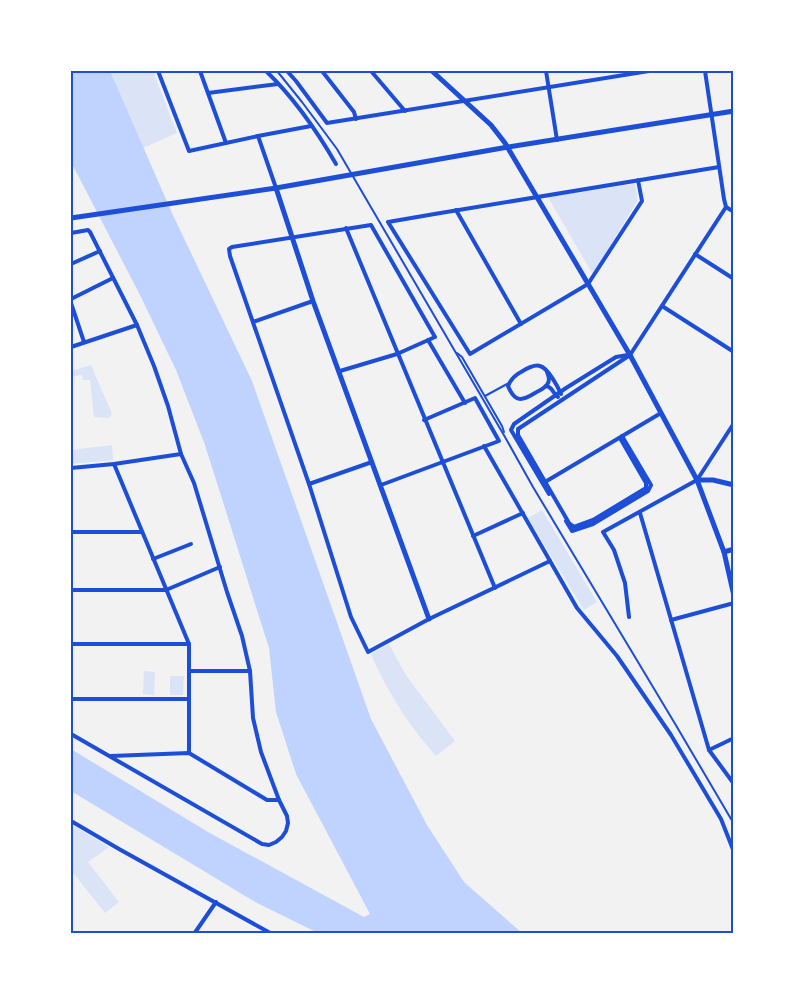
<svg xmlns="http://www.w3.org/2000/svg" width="805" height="1005" font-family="'Asap Condensed',sans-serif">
  <rect width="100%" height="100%" fill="#f2f2f2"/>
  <g fill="#dbe4f7">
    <path d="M108,71H153L177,133L143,148Z"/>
    <path d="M635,184L638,200L594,272L592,273L548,197Z"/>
    <path d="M91,365L112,414L109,418L94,417L90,380H83L82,375L71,377V371Z"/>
    <path d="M112,445L113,460L71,464V450Z"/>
    <path d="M542,510L597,602L584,610L528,518Z"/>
    <path d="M389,644L406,675L455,741L436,756C407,723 388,693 371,654Z"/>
    <path d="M144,671L155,672L154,695L143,694Z"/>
    <path d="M170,676H184L183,695H170Z"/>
    <path d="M71,824L109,847L88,862L119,902L105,913L74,874L71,875Z"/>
  </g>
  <path fill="#bfd3fe" d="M71,71H110L172,213L252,381L371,719L427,825L464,882L523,934H320L257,903L71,791V749L208,832L364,917L370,914L296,774L276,712L269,648L205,445L176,370L140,295L71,162Z"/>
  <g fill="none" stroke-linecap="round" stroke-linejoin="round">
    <g stroke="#1d4ed8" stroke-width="2">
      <path d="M277,71L302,102L337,149L505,437L533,487L674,722L734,824"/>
      <path d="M457,353L462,357L502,426L504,432"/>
      <path d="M485,396L507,384"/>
    </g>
    <g stroke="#1d4ed8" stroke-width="4">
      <path d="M158,71L189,151L258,136"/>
      <path d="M200,71L226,143"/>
      <path d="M266,71C294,98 317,131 336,164"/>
      <path d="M287,71L296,81L327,123L649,71"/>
      <path d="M322,71L354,112L356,119"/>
      <path d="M371,71L405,111"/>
      <path d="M546,71L557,140"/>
      <path d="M705,71L724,199L726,207L734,212"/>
      <path d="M208,93L278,84"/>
      <path d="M638,180L642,201L588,284L470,354L388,222C498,203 608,185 719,167"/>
      <path d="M276,188L258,136L311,126"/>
      <path d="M456,210L521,324"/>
      <path d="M346,228L495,588"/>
      <path d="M71,233L88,230L90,232L137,325L154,366L168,406L181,454L194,483L227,592L242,636L250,671L253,718L261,752L279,800L287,816L288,823L286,831L282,837L276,842L269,845L262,844L71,734"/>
      <path d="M695,254L734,279"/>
      <path d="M71,264L100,251"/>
      <path d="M71,299L113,278"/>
      <path d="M71,303L84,342"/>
      <path d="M662,306L734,352"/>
      <path d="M253,322L313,301"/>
      <path d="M428,340L465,403"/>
      <path d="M71,347L137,325"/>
      <path d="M340,371L397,354L435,337L371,225L232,247L229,249L230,256L309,484L372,462"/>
      <path d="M547,372C549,376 550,379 548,383C546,388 540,390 535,393C522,401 515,403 508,386C511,379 515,375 521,372C526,369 534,364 540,366C548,368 558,387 561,394"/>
      <path d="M546,386C553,387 553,394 558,397"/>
      <path d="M620,438L646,483V488L593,520L574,527L569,523L518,435V429L630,355L726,207"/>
      <path d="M484,446L577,608L617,656L671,735L721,819L734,852"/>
      <path d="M114,464L189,644V753"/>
      <path d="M71,468L114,464L181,454"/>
      <path d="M545,482L661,413"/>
      <path d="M309,484L351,617L368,652L429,619L550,561"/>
      <path d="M381,485L499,441L475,398L424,420"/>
      <path d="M549,494L511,430L514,424L566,388L616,357L628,355"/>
      <path d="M640,513L709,750L734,784"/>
      <path d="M566,521L572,531L593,524L648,491L651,485L622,436"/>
      <path d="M71,532H142"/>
      <path d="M473,536L523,513"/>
      <path d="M153,559L191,544"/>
      <path d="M71,590H166L220,567"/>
      <path d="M629,617L625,583L614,550L603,532L697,480L734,423"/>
      <path d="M671,620L734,603"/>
      <path d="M71,644H189"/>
      <path d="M189,671H250"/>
      <path d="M71,699H188"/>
      <path d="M709,750L734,738"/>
      <path d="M111,756L189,753L267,800H279"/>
      <path d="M71,821L119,849L272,934"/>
      <path d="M194,934L216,902"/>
    </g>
    <g stroke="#1d4ed8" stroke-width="5">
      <path d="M432,71L491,125L505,143L630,355L697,480L724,552L734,596"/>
      <path d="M276,188L313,301L429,619"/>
      <path d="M71,218L276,188L508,147L734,111"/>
      <path d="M697,480H713L734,485"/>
      <path d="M724,552L734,549"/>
    </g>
  </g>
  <rect width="805" height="1005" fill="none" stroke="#ffffff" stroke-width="145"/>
  <rect x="72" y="72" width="660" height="860" fill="none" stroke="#1d4ed8" stroke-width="2"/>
</svg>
